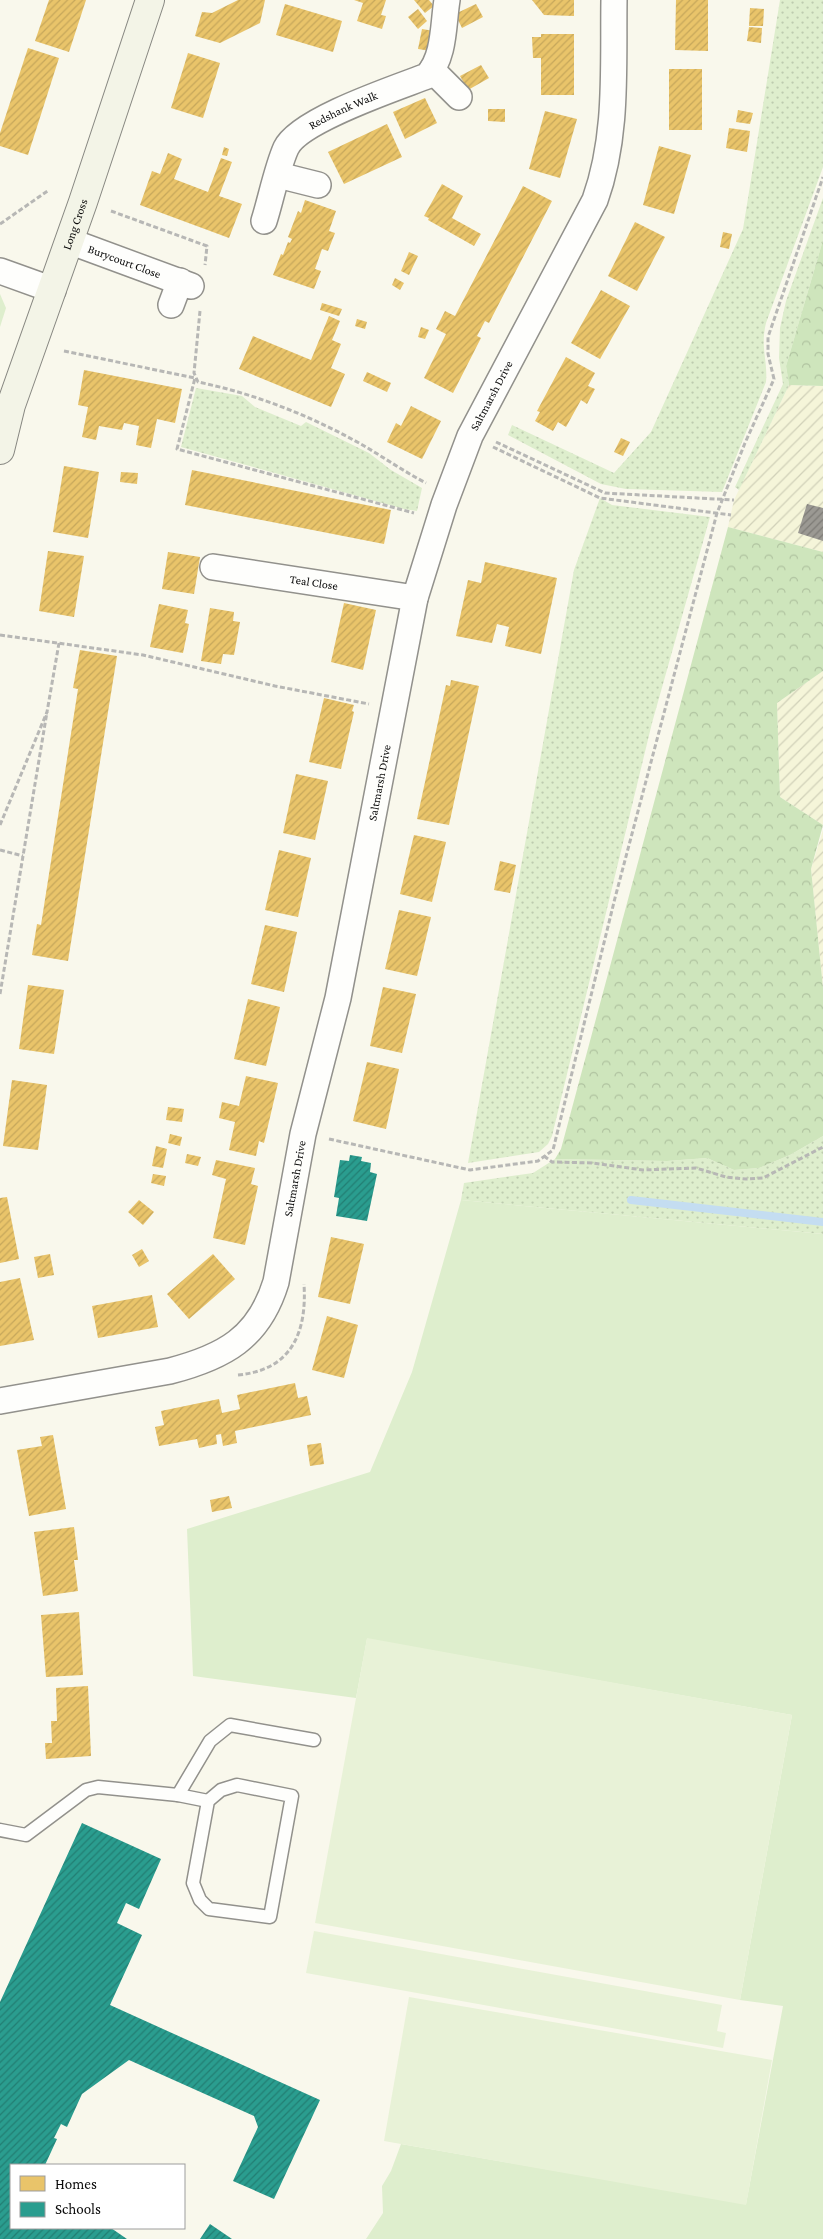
<svg xmlns="http://www.w3.org/2000/svg" width="823" height="2239" font-family="'Crimson Pro',serif">
  <defs>
    <pattern id="farmland-furrows" width="10" height="10" patternUnits="userSpaceOnUse" patternTransform="scale(1.25)"><rect width="10" height="10" fill="#f5f5d9"/><path d="M-1 1l2-2M0 10L10 0M9 11l2-2" fill="none" stroke="#d1d1b9"/></pattern>
    <pattern id="grass-dots" width="8" height="8" patternUnits="userSpaceOnUse" patternTransform="scale(1.25)"><rect width="8" height="8" fill="#deeecd"/><path d="M2 2h.1M6 6h.1" fill="none" stroke="#bdcbaf" stroke-width="1.8" stroke-linecap="round"/></pattern>
    <pattern id="forest-crowns" width="20" height="18" patternUnits="userSpaceOnUse" patternTransform="scale(1.25)"><rect width="20" height="18" fill="#cee5bc"/><path d="M2 6a3 3 0 1 1 6 0M12 15a3 3 0 1 1 6 0" fill="none" stroke="#b0c3a0"/></pattern>
    <pattern id="homes-hatch" width="6" height="6" patternUnits="userSpaceOnUse" patternTransform="scale(1.25)"><rect width="6" height="6" fill="#e9c46a"/><path d="M-1 1l2-2M0 6l6-6M5 7l2-2" fill="none" stroke="#c6a75b"/></pattern>
    <pattern id="schools-hatch" width="6" height="6" patternUnits="userSpaceOnUse" patternTransform="scale(1.25)"><rect width="6" height="6" fill="#2a9d8f"/><path d="M-1 1l2-2M0 6l6-6M5 7l2-2" fill="none" stroke="#227e73"/></pattern>
    <pattern id="building-hatch" width="6" height="6" patternUnits="userSpaceOnUse" patternTransform="scale(1.25)"><rect width="6" height="6" fill="#9b9993"/><path d="M-1 1l2-2M0 6l6-6M5 7l2-2" fill="none" stroke="#7d7b76"/></pattern>
  </defs>
  <rect width="100%" height="100%" fill="#f9f8ec"/>
  <g fill="url(#farmland-furrows)">
    <path d="M789,385L823,386V552L728,527L734,500Z"/>
    <path d="M823,671V825L780,797L777,703Z"/>
    <path d="M823,830V988L811,869Z"/>
  </g>
  <g fill="url(#grass-dots)">
    <path d="M780,0H823V167L766,323C760,348 768,360 766,382L722,492L626,489L601,484L508,435L512,425L614,473L651,432L743,229Z"/>
    <path d="M823,198V240L786,366L789,385L739,490L735,487L783,384L779,358L780,328L786,301Z"/>
    <path d="M196,388L242,396L255,407L301,426L306,422L369,453L391,470L422,488L417,511L404,509L181,447Z"/>
    <path d="M600,498L612,505L710,517L652,723L552,1136L548,1144L539,1152L468,1163L574,570Z"/>
    <path d="M823,1136V1234L461,1200L464,1183L533,1173L555,1159L667,1161L707,1158L734,1170L759,1168L790,1155Z"/>
  </g>
  <g fill="url(#forest-crowns)">
    <path d="M823,240V386L789,385L786,366Z"/>
    <path d="M728,527L823,552V671L777,703L780,797L823,825L811,869L823,988V1136L790,1155L759,1168L734,1170L707,1158L667,1161L555,1159L561,1149Z"/>
  </g>
  <g fill="#deeecd">
    <path d="M0,294L6,308L0,327Z"/>
    <path d="M461,1200L823,1234V2239H366L383,2213L382,2186L391,2171L401,2144L746,2204L783,2006L740,2000L792,1715L367,1639L356,1698L193,1676L187,1529L370,1472L412,1372Z"/>
  </g>
  <g fill="#e8f2d7">
    <path d="M367,1638L792,1715L740,2000L315,1923Z"/>
    <path d="M314,1931L722,2005L717,2031L726,2033L723,2048L306,1973Z"/>
    <path d="M409,1997L772,2060L746,2205L384,2141Z"/>
  </g>
  <g fill="url(#homes-hatch)">
    <path d="M49,0H86L69,52L35,41Z"/>
    <path d="M238,0H265L260,23L220,43L195,36L202,12L212,13Z"/>
    <path d="M354,0H386L381,15L386,16L382,29L357,21L363,3Z"/>
    <path d="M414,0H429L434,6L425,13Z"/>
    <path d="M532,0H574V16L544,15Z"/>
    <path d="M676,0H708V51L675,50Z"/>
    <path d="M285,4L342,21L333,52L276,35Z"/>
    <path d="M476,4L483,17L462,28L455,14Z"/>
    <path d="M750,8L764,9L763,26H749Z"/>
    <path d="M418,9L427,21L418,29L408,17Z"/>
    <path d="M749,27L762,28L761,43L747,41Z"/>
    <path d="M422,29L434,31L431,51L418,49Z"/>
    <path d="M541,34H574V95H541V58H533L532,37H541Z"/>
    <path d="M28,48L59,58L28,155L0,146V133Z"/>
    <path d="M188,53L220,63L203,118L171,108Z"/>
    <path d="M481,65L489,78L468,90L460,76Z"/>
    <rect x="669" y="69" width="33" height="61"/>
    <path d="M425,98L437,123L405,139L393,112Z"/>
    <path d="M488,109H505V122L488,121Z"/>
    <path d="M738,110L753,113L750,124L736,122Z"/>
    <path d="M545,111L577,119L560,178L529,169Z"/>
    <path d="M387,124L402,157L344,184L328,152Z"/>
    <path d="M729,128L750,131L747,152L726,148Z"/>
    <path d="M659,146L691,155L674,214L643,205Z"/>
    <path d="M224,147L229,149L227,156L222,155Z"/>
    <path d="M168,153L182,159L174,179L208,192L221,158L232,162L219,196L242,204L229,238L140,205L152,171L160,174Z"/>
    <path d="M442,184L463,196L452,218L481,234L474,246L428,220L429,218L424,216Z"/>
    <path d="M523,186L552,201L489,323L485,321L477,336L481,338L453,393L424,378L446,334L436,329L445,311L455,316Z"/>
    <path d="M305,200L336,211L329,231L335,233L328,251L322,249L315,269L321,271L314,289L273,275L281,254L283,255L288,242L290,243L292,239L288,237L298,211L301,213Z"/>
    <path d="M635,222L665,237L637,291L608,276Z"/>
    <path d="M723,232L732,234L729,249L720,247Z"/>
    <path d="M409,252L418,256L409,275L401,271Z"/>
    <path d="M395,278L404,283L400,290L392,285Z"/>
    <path d="M601,290L630,306L600,359L571,343Z"/>
    <path d="M322,303L342,309L339,316L320,310Z"/>
    <path d="M329,316L340,321L332,340L341,344L331,368L345,374L331,407L239,369L253,336L311,360Z"/>
    <path d="M357,319L367,322L365,329L355,326Z"/>
    <path d="M421,327L429,330L425,339L418,337Z"/>
    <path d="M566,357L595,373L588,386L595,389L587,404L581,400L566,427L558,422L553,431L535,421L540,412L537,411Z"/>
    <path d="M84,370L182,389L175,423L157,419L151,448L136,445L139,426L124,423L122,430L99,426L96,440L82,437L88,407L78,405Z"/>
    <path d="M367,372L391,383L387,392L363,381Z"/>
    <path d="M411,406L441,421L422,459L387,442L396,423L401,426Z"/>
    <path d="M621,438L630,442L623,456L614,452Z"/>
    <path d="M64,466L99,472L88,538L53,532Z"/>
    <path d="M192,470L391,510L384,544L185,505Z"/>
    <path d="M121,472L138,473L137,484L120,482Z"/>
    <path d="M48,551L84,556L74,617L39,611Z"/>
    <path d="M168,552L200,557L194,594L162,589Z"/>
    <path d="M485,562L557,578L541,654L505,646L509,627L497,624L492,643L456,636L468,580L481,583Z"/>
    <path d="M344,603L376,610L363,670L331,662Z"/>
    <path d="M159,604L188,610L185,623L189,624L183,653L150,647Z"/>
    <path d="M210,608L234,612L233,621L240,622L234,655L223,654L221,664L201,661Z"/>
    <path d="M80,650L117,656L68,961L32,955L37,924L41,925L78,689L73,688Z"/>
    <path d="M451,680L479,686L449,825L417,819L446,685L450,686Z"/>
    <path d="M324,698L354,705L352,711L354,712L341,769L309,762Z"/>
    <path d="M296,774L328,781L315,840L283,833Z"/>
    <path d="M414,835L446,842L432,902L400,894Z"/>
    <path d="M279,850L311,858L298,917L265,910Z"/>
    <path d="M500,861L516,865L510,893L494,890Z"/>
    <path d="M399,910L431,917L417,976L385,969Z"/>
    <path d="M265,925L297,932L284,992L251,984Z"/>
    <path d="M28,985L64,990L54,1054L19,1049Z"/>
    <path d="M383,987L416,994L402,1053L370,1046Z"/>
    <path d="M248,999L280,1007L266,1066L234,1059Z"/>
    <path d="M367,1062L399,1069L386,1129L353,1121Z"/>
    <path d="M246,1076L278,1083L264,1143L259,1141L256,1156L229,1150L235,1122L219,1118L222,1102L239,1106Z"/>
    <path d="M12,1080L47,1085L38,1150L3,1146Z"/>
    <path d="M168,1107L184,1109L182,1122L166,1120Z"/>
    <path d="M170,1134L182,1137L180,1146L168,1143Z"/>
    <path d="M156,1146L167,1149L163,1168L152,1166Z"/>
    <path d="M187,1154L201,1157L198,1166L185,1163Z"/>
    <path d="M216,1160L255,1168L251,1184L258,1186L245,1245L213,1238L226,1179L212,1175Z"/>
    <path d="M153,1174L166,1176L164,1186L151,1183Z"/>
    <path d="M7,1197L19,1259L0,1263V1198Z"/>
    <path d="M139,1200L154,1212L143,1225L128,1212Z"/>
    <path d="M331,1237L364,1244L350,1304L318,1297Z"/>
    <path d="M142,1249L149,1261L139,1267L132,1255Z"/>
    <path d="M50,1254L54,1275L38,1278L34,1257Z"/>
    <path d="M213,1254L235,1279L189,1319L167,1294Z"/>
    <path d="M20,1278L34,1340L0,1346V1282Z"/>
    <path d="M152,1295L158,1327L98,1338L92,1306Z"/>
    <path d="M327,1316L358,1325L344,1378L312,1370Z"/>
    <path d="M295,1383L298,1398L307,1396L311,1415L235,1431L237,1443L223,1446L221,1434L216,1435L217,1444L199,1448L197,1439L159,1446L155,1427L164,1425L161,1411L219,1399L222,1413L240,1409L237,1395Z"/>
    <path d="M53,1435L66,1509L29,1516L17,1450L42,1446L40,1437Z"/>
    <path d="M321,1443L324,1464L310,1466L307,1445Z"/>
    <path d="M229,1496L232,1508L212,1512L210,1500Z"/>
    <path d="M74,1527L78,1560H74L78,1591L43,1596L34,1532Z"/>
    <path d="M79,1612L83,1675L46,1677L41,1615Z"/>
    <path d="M88,1686L91,1756L46,1759L45,1743H52L51,1721H57L56,1688Z"/>
  </g>
  <g fill="url(#schools-hatch)">
    <path d="M350,1155L362,1157L361,1161L371,1163L370,1172L377,1174L367,1221L336,1216L339,1198L334,1197L340,1160L349,1161Z"/>
    <path d="M82,1823L161,1859L139,1909L126,1903L117,1923L142,1935L110,2005L320,2100L274,2199L233,2181L258,2127L254,2116L129,2060L82,2094L67,2127L61,2124L54,2138L57,2139L45,2165H11V2228H111L127,2239H0V2002Z"/>
    <path d="M210,2224L232,2239H200Z"/>
  </g>
  <g fill="none" stroke-linecap="round" stroke-linejoin="round">
    <path stroke="#c4ddf1" stroke-width="8" d="M631,1200L823,1222"/>
  </g>
  <path fill="url(#building-hatch)" d="M807,504L823,508V541L798,533Z"/>
  <g fill="none" stroke-linecap="round" stroke-linejoin="round">
    <defs>
      <g id="lane">
        <path d="M237,1785L292,1796L270,1917L209,1909L200,1900L193,1883L208,1801L221,1790Z"/>
        <path d="M178,1795L210,1741L230,1725L314,1740"/>
        <path d="M0,1830L26,1835L86,1790L98,1787L178,1795L208,1801"/>
      </g>
      <g id="street">
        <path d="M432,70L459,97"/>
        <path d="M278,175L318,185"/>
        <path id="s1" d="M264,221C271,199 277,168 286,148C299,120 396,88 427,76C445,57 443,24 447,0"/>
        <path id="s2" d="M69,241L191,286"/>
        <path d="M0,271L53,290"/>
        <path d="M171,305L180,281"/>
        <path id="s3" d="M213,567L415,598"/>
        <path id="s4" d="M0,1401L170,1371C224,1357 259,1338 276,1282L303,1134L338,998L415,598L444,505L470,436L595,200C618,136 613,68 614,0"/>
      </g>
      <g id="secondary">
        <path id="s5" d="M0,450L11,405L83,202L150,0"/>
      </g>
    </defs>
    <use href="#lane" stroke="#92918c" stroke-width="15"/>
    <use href="#street" stroke="#92918c" stroke-width="28"/>
    <use href="#secondary" stroke="#888882" stroke-width="30"/>
    <g stroke="#b7b7b5" stroke-width="3" stroke-dasharray="5 2.5" stroke-linecap="butt">
      <path d="M111,211L207,246L205,265"/>
      <path d="M0,224L49,190"/>
      <path d="M200,311L194,373L198,382C256,394 314,417 366,447C386,459 405,472 426,483"/>
      <path d="M64,351L195,378L177,449L414,513"/>
      <path d="M496,442L605,493L734,500"/>
      <path d="M493,447L600,498L731,515"/>
      <path d="M0,635L143,655L275,686L369,704"/>
      <path d="M0,825L47,712L59,643"/>
      <path d="M0,850L23,856"/>
      <path d="M0,994L47,712"/>
      <path d="M329,1139L470,1170L538,1161L553,1150L615,898L717,513L745,443L774,379L768,354V337L823,177"/>
      <path d="M544,1156L552,1162L593,1163L643,1170L696,1168L726,1177L746,1179L763,1178L823,1147"/>
      <path d="M238,1375C292,1370 307,1332 304,1284"/>
    </g>
    <use href="#lane" stroke="#fefefc" stroke-width="12"/>
    <use href="#street" stroke="#fefefc" stroke-width="25"/>
    <use href="#secondary" stroke="#f3f4e7" stroke-width="28"/>
  </g>
  <g text-anchor="middle" stroke-width="5" stroke-linejoin="round" paint-order="stroke">
    <g font-size="12" fill="#0a0a0a" stroke="#fff">
      <text dy="4" stroke="none"><textPath href="#s1" startOffset="146">Redshank Walk</textPath></text>
      <text dy="4" stroke="none"><textPath href="#s5" startOffset="238">Long Cross</textPath></text>
      <text dy="4" stroke="none"><textPath href="#s2" startOffset="59">Burycourt Close</textPath></text>
      <text dy="4" stroke="none"><textPath href="#s4" startOffset="1234">Saltmarsh Drive</textPath></text>
      <text dy="4" stroke="none"><textPath href="#s3" startOffset="102">Teal Close</textPath></text>
      <text dy="4" stroke="none"><textPath href="#s4" startOffset="829">Saltmarsh Drive</textPath></text>
      <text dy="4" stroke="none"><textPath href="#s4" startOffset="424">Saltmarsh Drive</textPath></text>
    </g>
  </g>
  <rect x="10" y="2164" width="175" height="65" fill="#ffffff" stroke="#9d9d9d"/>
  <rect x="20" y="2176" width="25" height="15" fill="#e9c46a" stroke="#9d9d9d"/>
  <text x="55" y="2189" font-size="15" fill="#0a0a0a">Homes</text>
  <rect x="20" y="2202" width="25" height="15" fill="#2a9d8f" stroke="#9d9d9d"/>
  <text x="55" y="2214" font-size="15" fill="#0a0a0a">Schools</text>
</svg>
